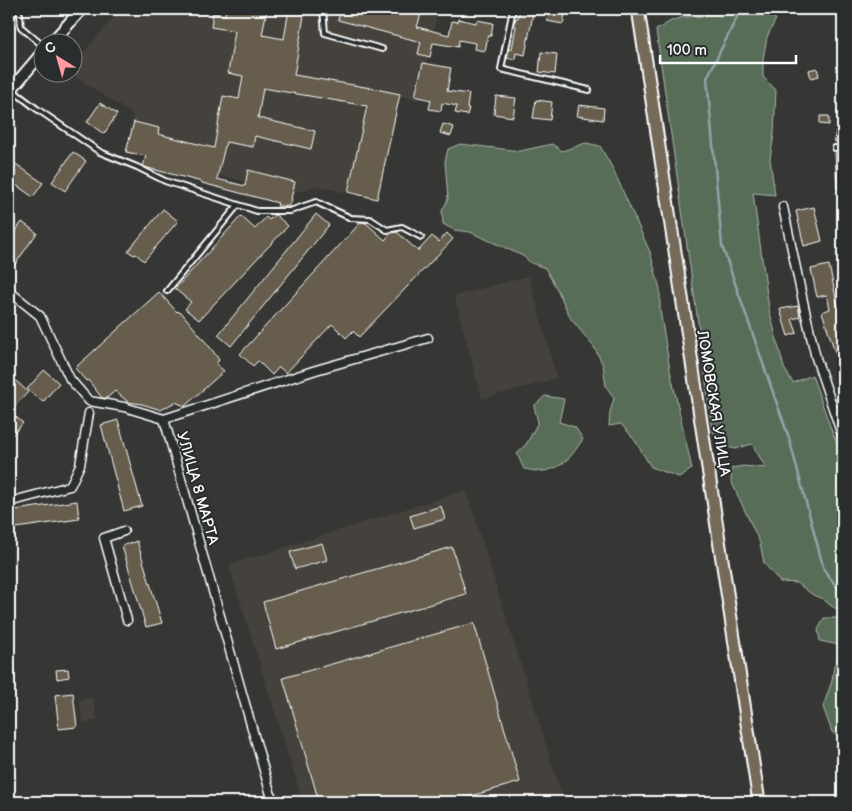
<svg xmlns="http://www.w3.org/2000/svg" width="852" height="811" font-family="'Balsamiq Sans',sans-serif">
  <rect width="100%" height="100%" fill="#363734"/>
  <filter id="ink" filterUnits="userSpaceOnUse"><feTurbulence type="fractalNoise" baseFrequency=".02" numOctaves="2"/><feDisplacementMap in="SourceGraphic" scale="10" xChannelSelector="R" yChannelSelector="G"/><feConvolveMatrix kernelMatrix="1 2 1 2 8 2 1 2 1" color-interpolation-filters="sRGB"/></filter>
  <g filter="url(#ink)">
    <g fill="#44423c">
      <path d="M121,9H438L418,100L400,96L378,200L317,186L294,193L125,153L133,115L70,73L72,72L73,65Z"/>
      <path d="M529,276L557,378L482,399L454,296Z"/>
      <path d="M466,490L564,802H303L229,565Z"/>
      <path d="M93,698L97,720L83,723L79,700Z"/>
    </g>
    <g fill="#596d58" stroke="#acb6ac">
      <path d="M708,9H756V10L776,19L767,37L763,59V77L776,90L774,134L770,159L775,195L753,193L769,309L784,368L793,383L812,375L830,426L843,458V636L839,645L820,641L818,630L824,618H837L840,611L830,605L823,599L813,595L797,583L780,582L764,563L760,543L731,481L732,468L743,466L766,468L752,444L736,449L722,446L712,430L700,336L656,30L671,21L683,17L705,16Z"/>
      <path d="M586,143L600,146L613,169L650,252L660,289V310L670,370L692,469L679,477L651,467L634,439L621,424L609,426L610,412L614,398L606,386L603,365L594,347L571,319L558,291L545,268L531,263L523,256L470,232L454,230L443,224L442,211L448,199L445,161L448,149L460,144L520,151L552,144L562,151Z"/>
      <path d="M545,396L564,399L559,422L575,427L583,439C573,454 564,468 544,471C538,472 531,470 524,469L517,454L527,443L538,422L534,406Z"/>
      <path d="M843,653V758L836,747L842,740L832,732L823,707L832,681L834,665Z"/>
    </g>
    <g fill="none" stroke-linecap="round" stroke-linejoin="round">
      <path stroke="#92a4a8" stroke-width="2.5" d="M741,9L707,78L722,246L789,438L824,570L843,595"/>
    </g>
    <g fill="#665d4e" stroke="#fff">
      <path d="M226,9H267L262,35L284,39L289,9H305L294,75L371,88L400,94L377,199L348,192L367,106L263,88L258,118L315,131L311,149L255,136L253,147L226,142L217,179L245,186L248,170L295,182L291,199H292L290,206H277L278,203L202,183V182L148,168L143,166L146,156L126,152L134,122L159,128L158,134L214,148L223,96L239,99L243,76L228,73L235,31L211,27L213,13L225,15Z"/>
      <path d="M341,9H401L421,14L417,27L449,35L452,21L458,22V19L476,23L477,20L493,23L491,36H488L485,51L474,49L475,43L459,40L458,47L433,43L430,57L418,54L421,42L338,20Z"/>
      <path d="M520,9H534L525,55L516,53L515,60L507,58L509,49H512L516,26L514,24L516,18H518Z"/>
      <path d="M549,9H566L563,24L547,21Z"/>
      <path d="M541,52L557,54L555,74L539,72Z"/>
      <path d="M423,63L451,68L447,91L469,94L467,108H469L467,115L455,113L457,106L442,103L441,111L429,109L431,100L415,96Z"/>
      <path d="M817,68L819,76L811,78L809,70Z"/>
      <path d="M496,96L516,98L513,117L494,114Z"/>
      <path d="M536,100L552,102L550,120L533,118Z"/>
      <path d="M100,103L117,114L104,134L87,122Z"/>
      <path d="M579,105L604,108L603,120L577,116Z"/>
      <path d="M820,116H829V125L820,124Z"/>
      <path d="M443,124L454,127L451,136L440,133Z"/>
      <path d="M836,130L843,132V143L834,141Z"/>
      <path d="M73,152L86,161L65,191L52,182Z"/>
      <path d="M835,153H843V188H837Z"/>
      <path d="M13,162L43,183L33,197L9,180V169Z"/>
      <path d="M814,207L822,241L804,246L796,211Z"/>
      <path d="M163,209L178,221L144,261L136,254L134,255L128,251Z"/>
      <path d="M316,214L329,225L231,346L218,335Z"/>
      <path d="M274,215H276L288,226L199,320L185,309L191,302L175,289L241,216L255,229L266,217L269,220Z"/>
      <path d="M22,222L37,233L9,273V240Z"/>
      <path d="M361,222L366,223L385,240L391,233L397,232L418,251L432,236L439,242L447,233L453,239L359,337L353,331L346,338L332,324L286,373L279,367L272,375L258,361L253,366L240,354Z"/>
      <path d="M829,265L838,307H839L843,319V349L835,352L822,312L830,309L827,295L817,297L811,269Z"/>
      <path d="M159,292L177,312L178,311L180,313L181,312L213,351L219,360L216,364L224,371L185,406L175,402L161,410L142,404L128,402L115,391L107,398H102L88,380L86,381L75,368Z"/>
      <path d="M798,306L800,317L792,319L797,333L788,336L783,320L780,309Z"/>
      <path d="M44,370L59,383L43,402L27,389Z"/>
      <path d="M12,377L28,392L10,412L23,423L9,439V381Z"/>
      <path d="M118,420L142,506L124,511L101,425Z"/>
      <path d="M77,501L79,519L9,529V511Z"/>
      <path d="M441,506L445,519L414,528L410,516Z"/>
      <path d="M137,541L162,623L146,627L122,546Z"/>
      <path d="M322,543L327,560L295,569L290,552Z"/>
      <path d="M452,547L466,594L276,649L263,602Z"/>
      <path d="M474,623L520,782L450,802H319L283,678Z"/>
      <path d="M68,669L69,677L57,679L56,670Z"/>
      <path d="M73,693L77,727L59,729L55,695Z"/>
    </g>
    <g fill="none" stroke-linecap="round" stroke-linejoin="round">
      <defs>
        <g id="service">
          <path d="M18,9L20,15L21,27L42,45"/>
          <path d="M323,9L325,33L382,49"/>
          <path d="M513,9L501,69L589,90"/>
          <path d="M11,89L37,109L100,152L137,167L165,181L257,211H290L316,202L351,218L370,219L387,230L402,227L421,237"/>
          <path d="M835,148L843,149"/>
          <path d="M167,291L238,205"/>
        </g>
        <g id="minor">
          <path d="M783,207L804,306L816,358L843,438"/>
          <path d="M9,291L40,316L70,379L89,401L124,407L164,419"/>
          <path d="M9,502L70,486L80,465L89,413"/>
          <path d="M124,531L104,538L127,620"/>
          <path d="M273,802L164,419L316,370L428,338"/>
        </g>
        <g id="secondary">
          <path d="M52,42L82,9"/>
          <path d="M9,92L42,53"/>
        </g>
        <path id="primary" d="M638,9L759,802"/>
      </defs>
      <use href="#service" stroke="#fff" stroke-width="8"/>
      <use href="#minor" stroke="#fff" stroke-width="11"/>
      <use href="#secondary" stroke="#fff" stroke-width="14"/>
      <use href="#primary" stroke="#fff" stroke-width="15"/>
      <use href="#service" stroke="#2a2d2e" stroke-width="4"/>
      <use href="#minor" stroke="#2a2d2e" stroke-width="8"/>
      <use href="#secondary" stroke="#2a2d2e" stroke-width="10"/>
      <use href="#primary" stroke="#746a5a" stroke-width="11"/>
    </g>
  </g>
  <g text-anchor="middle" stroke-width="4" stroke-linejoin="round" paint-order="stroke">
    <g font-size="15" fill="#fff" stroke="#2a2d2e">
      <text transform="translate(714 403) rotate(81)" y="5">ЛОМОВСКАЯ УЛИЦА</text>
      <text transform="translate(198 488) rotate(74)" y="5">УЛИЦА 8 МАРТА</text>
    </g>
  </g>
  <rect width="852" height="811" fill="none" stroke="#2a2d2e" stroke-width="30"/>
  <rect x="15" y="15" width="822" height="781" fill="none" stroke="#fff" stroke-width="2" filter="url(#ink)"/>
  <g transform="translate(58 58) rotate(323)"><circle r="24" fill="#2a2d2e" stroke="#7f8182"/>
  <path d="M0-4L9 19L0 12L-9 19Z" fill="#ff9aa2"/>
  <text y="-8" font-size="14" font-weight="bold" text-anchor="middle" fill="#ffffff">С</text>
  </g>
  <path d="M660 55v8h136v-8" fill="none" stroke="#ffffff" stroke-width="2.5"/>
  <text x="667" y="55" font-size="15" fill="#ffffff" stroke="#2a2d2e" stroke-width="4" paint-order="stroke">100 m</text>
</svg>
